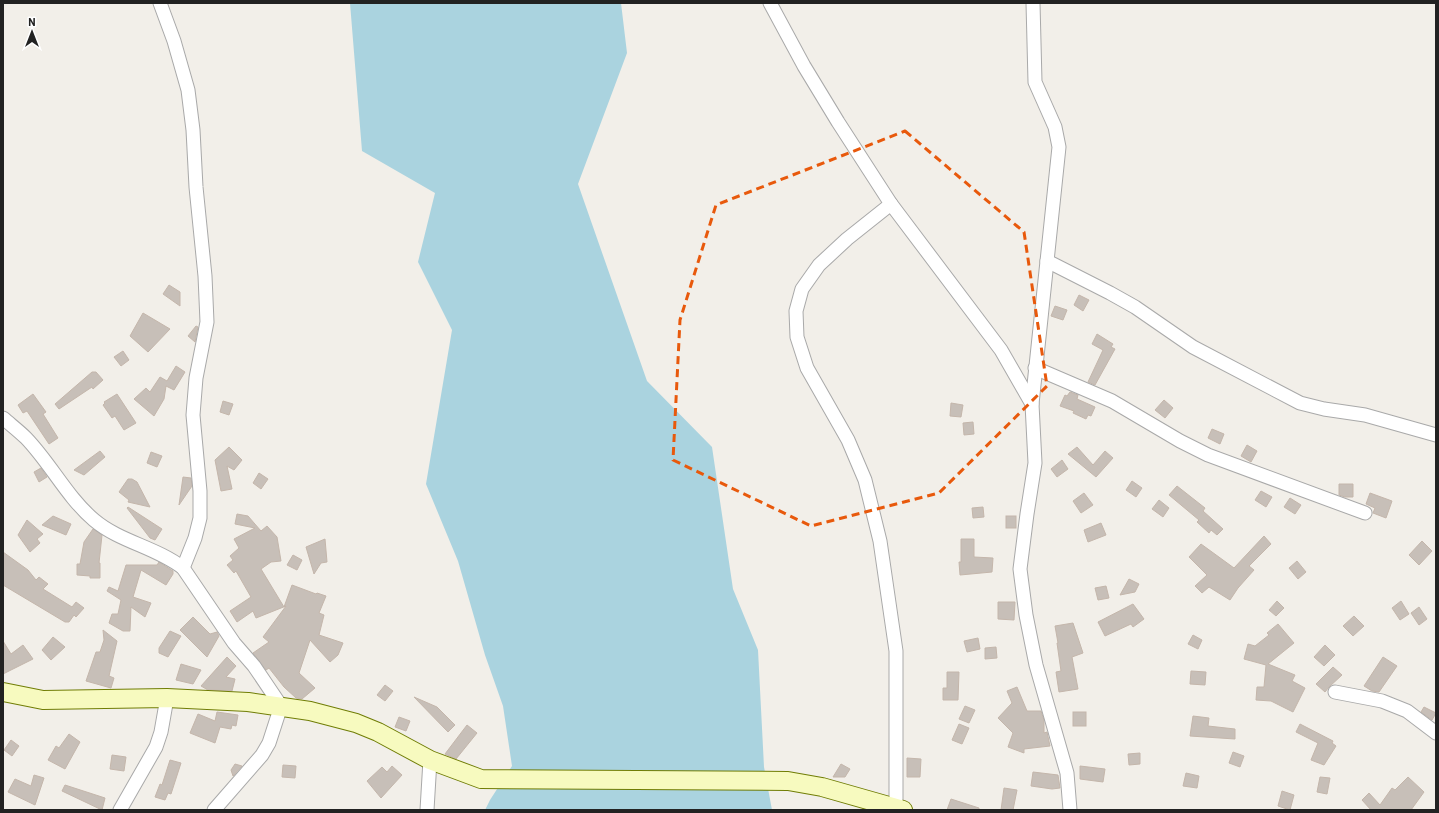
<svg xmlns="http://www.w3.org/2000/svg" width="1439" height="813" font-family="Barlow,sans-serif">
  <rect width="100%" height="100%" fill="#f2efe9"/>
  <path fill="#aad3df" d="M350,3H621L627,53L578,184L647,381L712,447L733,589L758,650L764,767L772,810H485L490,800L512,766L503,706L485,655L458,561L426,484L452,330L418,262L435,193L362,151Z"/>
  <g fill="#c7bfb8" stroke="#c4b6ab">
    <path d="M169,285L180,292V306L163,294Z"/>
    <path d="M1079,295L1089,300L1083,311L1074,305Z"/>
    <path d="M1055,306L1067,310L1063,320L1051,316Z"/>
    <path d="M143,313L170,329L148,352L130,336Z"/>
    <path d="M196,326L198,327L195,342L188,336Z"/>
    <path d="M1097,334L1113,344L1111,347L1115,349L1095,385L1088,382L1103,350L1092,344Z"/>
    <path d="M123,351L129,360L121,366L114,357Z"/>
    <path d="M176,366L185,372L174,390L166,386L164,399L154,416L134,399L146,388L150,392L160,377L167,381Z"/>
    <path d="M92,372H96L103,380L93,389L92,387L59,409L55,404Z"/>
    <path d="M1070,392L1078,395L1077,399L1095,407L1091,416L1088,415L1086,419L1073,413L1074,411L1060,406L1065,395L1067,396Z"/>
    <path d="M33,394L46,412L43,414L58,438L49,444L27,411L23,413L18,405Z"/>
    <path d="M117,394L136,423L124,430L115,416L112,418L103,405L105,403L104,402Z"/>
    <path d="M1164,400L1173,408L1165,418L1155,410Z"/>
    <path d="M223,401L233,404L229,415L220,412Z"/>
    <path d="M951,403L963,405L961,417L950,416Z"/>
    <path d="M973,422L974,434L964,435L963,423Z"/>
    <path d="M1212,429L1224,434L1220,444L1208,438Z"/>
    <path d="M1247,445L1257,451L1251,462L1241,456Z"/>
    <path d="M229,447L242,460L234,470L227,466L232,489L221,491L215,460Z"/>
    <path d="M1077,447L1093,465L1105,451L1113,458L1096,477L1068,454Z"/>
    <path d="M100,451L105,457L84,475L74,470Z"/>
    <path d="M151,452L162,456L157,467L147,463Z"/>
    <path d="M1062,460L1068,469L1057,477L1051,469Z"/>
    <path d="M41,468L47,477L39,482L34,472Z"/>
    <path d="M259,473L268,479L261,489L253,483Z"/>
    <path d="M183,477L191,478L192,486L179,505Z"/>
    <path d="M128,479H132L137,482L150,507L128,502L129,500L119,492Z"/>
    <path d="M1132,481L1142,488L1136,497L1126,490Z"/>
    <path d="M1339,484H1353V497H1345L1339,495Z"/>
    <path d="M1177,486L1205,508L1203,511L1223,529L1217,535L1211,530L1209,533L1197,522L1199,520L1169,495Z"/>
    <path d="M1261,491L1272,497L1266,507L1255,500Z"/>
    <path d="M1084,493L1093,505L1081,513L1073,501Z"/>
    <path d="M1370,493L1392,501L1386,518L1373,513L1375,508L1366,504Z"/>
    <path d="M1290,498L1301,505L1295,514L1284,507Z"/>
    <path d="M1159,500L1169,508L1163,517L1152,509Z"/>
    <path d="M128,507L162,529L155,540L150,538L127,508Z"/>
    <path d="M983,507L984,517L973,518L972,508Z"/>
    <path d="M237,514L248,516L261,531L267,526L277,537L281,561L271,562L261,569L284,607L292,585L316,594L317,593L326,596L319,613L324,615L319,635L343,643L338,655L330,662L310,640L299,673L315,688L302,699L296,698L284,687L269,668L266,670L253,653L269,642L263,637L286,606L256,618L253,611L237,622L230,611L251,597L236,571L234,573L227,565L233,560L230,556L239,548L234,539L255,528L235,524Z"/>
    <path d="M53,516L71,524L66,535L42,525Z"/>
    <rect x="1006" y="516" width="10" height="12"/>
    <path d="M27,520L43,534L37,539L40,543L30,552L18,535Z"/>
    <path d="M1101,523L1106,535L1088,542L1084,530Z"/>
    <path d="M93,529L102,535L99,563H100V578H90V576L77,575V564H80L84,542Z"/>
    <path d="M1264,536L1271,544L1249,566L1254,570L1238,588L1230,600L1209,587L1202,593L1195,586L1207,575L1189,557L1201,544L1234,568Z"/>
    <path d="M325,539L327,562L321,563L314,574L306,547Z"/>
    <path d="M961,539H974V557L993,558L992,572L960,575L959,562H961Z"/>
    <path d="M1422,541L1432,551L1419,565L1409,555Z"/>
    <path d="M3,552L28,570L36,580L39,577L48,584L43,589L72,607L76,602L84,608L76,617L74,615L69,622H65L3,585Z"/>
    <path d="M293,555L302,560L297,570L287,565Z"/>
    <path d="M1297,561L1306,572L1298,579L1289,568Z"/>
    <path d="M159,562L173,571V574L166,585L141,570L133,597L151,603L145,617L131,607L130,631H123L109,623L112,614H118L121,600L107,591L109,587L118,591L126,565H157Z"/>
    <path d="M1129,579L1139,584L1135,592L1120,595Z"/>
    <path d="M1106,586L1109,598L1098,600L1095,588Z"/>
    <path d="M1277,601L1284,608L1276,616L1269,610Z"/>
    <path d="M1401,601L1409,614L1400,620L1392,608Z"/>
    <path d="M998,602H1015L1014,620L998,619Z"/>
    <path d="M1133,604L1144,619L1133,627L1131,624L1105,636L1098,622Z"/>
    <path d="M1419,607L1427,619L1419,625L1411,613Z"/>
    <path d="M1354,616L1364,626L1353,636L1343,626Z"/>
    <path d="M193,617L210,634L217,632L219,636L207,657L180,630Z"/>
    <path d="M1073,623L1083,653L1072,657L1078,689L1059,692L1056,672L1061,671L1057,643H1058L1055,626Z"/>
    <path d="M1278,624L1294,643L1268,664L1295,675L1292,681L1305,688L1293,712L1271,701L1256,700L1257,687H1264L1266,665L1244,659L1248,644L1255,646L1269,635L1267,633Z"/>
    <path d="M103,630L117,641L109,676L114,678L111,688L86,681L96,652H100L104,640Z"/>
    <path d="M170,631L181,636L168,657L159,653V648Z"/>
    <path d="M1193,635L1202,640L1198,649L1188,644Z"/>
    <path d="M53,637L65,647L51,660L42,650Z"/>
    <path d="M978,638L980,649L967,652L964,641Z"/>
    <path d="M3,641L11,654L23,645L33,659L3,674Z"/>
    <path d="M1325,645L1335,655L1324,666L1314,657Z"/>
    <path d="M996,647L997,658L985,659V648Z"/>
    <path d="M227,657L236,666L226,677L235,679L232,691L208,690L201,686Z"/>
    <path d="M1383,657L1397,666L1379,692L1372,691L1364,686Z"/>
    <path d="M181,664L201,670L193,684L176,680Z"/>
    <path d="M1333,667L1342,675L1329,687L1325,692L1316,684Z"/>
    <path d="M1191,671L1206,672L1205,685L1190,684Z"/>
    <path d="M947,672H959L958,700H943V688H947Z"/>
    <path d="M385,685L393,691L385,701L377,695Z"/>
    <path d="M1017,687L1027,711H1041L1044,720V733L1047,732L1050,746L1024,749V753L1008,747L1013,733L998,718L1012,703L1007,691Z"/>
    <path d="M414,697L437,707L455,725L448,732Z"/>
    <path d="M965,706L975,710L969,723L959,719Z"/>
    <path d="M1424,707L1436,713L1432,720L1421,712Z"/>
    <path d="M217,712L238,715L236,726L232,725L231,729L220,727L215,743L190,733L198,714L215,721Z"/>
    <rect x="1073" y="712" width="13" height="14"/>
    <path d="M1193,716L1209,718L1208,726L1235,729V739L1190,736Z"/>
    <path d="M399,717L410,721L406,731L395,727Z"/>
    <path d="M959,724L969,728L962,744L952,740Z"/>
    <path d="M1300,724L1333,741L1332,743L1336,746L1324,765L1311,760L1318,743L1296,732Z"/>
    <path d="M467,725L477,733L456,759L445,754Z"/>
    <path d="M69,734L80,742L65,769L48,760L56,746L59,748Z"/>
    <path d="M11,740L19,746L12,756L4,750Z"/>
    <path d="M1233,752L1244,756L1240,767L1229,763Z"/>
    <path d="M1140,753V764L1129,765L1128,754Z"/>
    <path d="M112,755L126,757L124,771L110,769Z"/>
    <path d="M907,758L921,759L920,777H907Z"/>
    <path d="M170,760L181,763L171,794L168,793L165,800L155,797L160,784L162,785Z"/>
    <path d="M235,764L242,766L233,776L231,770Z"/>
    <path d="M841,764L850,769L845,777H833Z"/>
    <path d="M283,765L296,766L295,778L282,777Z"/>
    <path d="M392,766L402,775L381,798L367,781L382,767L387,772Z"/>
    <path d="M1080,766L1105,769L1103,782L1080,779Z"/>
    <path d="M1033,772L1058,775L1060,788L1052,789L1031,786Z"/>
    <path d="M1186,773L1199,776L1197,788L1183,786Z"/>
    <path d="M34,775L44,778L35,805L8,792L15,779L31,786Z"/>
    <path d="M1320,777L1330,778L1327,794L1317,792Z"/>
    <path d="M1408,777L1424,792L1411,810H1371L1362,800L1369,793L1380,805L1392,788L1395,790Z"/>
    <path d="M65,785L105,798L102,810L62,791Z"/>
    <path d="M1004,788L1017,790L1013,810H1001Z"/>
    <path d="M1282,791L1294,795L1290,810L1278,806Z"/>
    <path d="M951,799L979,808V810H947Z"/>
  </g>
  <g fill="none" stroke-linecap="round" stroke-linejoin="round">
    <defs>
      <g id="street">
        <path d="M160,3L174,41L188,90L193,130L196,187L205,276L207,322L196,378L193,415L200,491V518L195,538L183,568"/>
        <path d="M770,3L804,66L838,122L891,204L1001,350L1032,404L1035,463L1027,514L1020,569L1026,615L1036,665L1067,773L1070,810"/>
        <path d="M891,204L847,239L819,265L802,289L796,311L797,337L807,368L848,440L865,480L880,541L896,651V808"/>
        <path d="M1047,261L1110,293L1135,307L1193,347L1300,403L1324,409L1365,415L1436,435"/>
        <path d="M1035,368L1112,401L1180,441L1208,455L1365,513"/>
        <path d="M1032,404L1059,147L1055,127L1035,82L1033,3"/>
        <path d="M3,418C11,425 19,431 26,438C51,464 67,497 94,520C120,542 156,547 183,568L234,643L254,666L281,706L269,743L262,755L214,810"/>
        <path d="M1335,692L1382,701L1407,711L1436,733"/>
        <path d="M120,810L156,747L161,732L167,698"/>
        <path d="M427,810L430,760"/>
      </g>
      <path id="secondary" d="M3,692L43,700L167,698L248,702L310,711L356,723L378,732L430,760L481,779L788,781L822,787L903,810"/>
    </defs>
    <use href="#street" stroke="#a9a9a9" stroke-width="15"/>
    <use href="#secondary" stroke="#707d05" stroke-width="20"/>
    <use href="#street" stroke="#fff" stroke-width="13"/>
    <use href="#secondary" stroke="#f7fabf" stroke-width="18"/>
  </g>
  <path fill="none" stroke="#e8590c" stroke-width="3" stroke-dasharray="8 5" stroke-linejoin="round" d="M905,131L1024,232L1047,386L939,493L811,526L673,460L680,320L716,205Z"/>
  <rect width="1439" height="813" fill="none" stroke="#222222" stroke-width="8"/>
  <g transform="translate(32 32)" stroke="#ffffff" stroke-width="3" paint-order="stroke">
  <path d="M0-3L7 15L0 10L-7 15Z" fill="#222222"/>
  <text y="-6" font-size="11" font-weight="bold" text-anchor="middle" fill="#222222">N</text>
  </g>
</svg>
